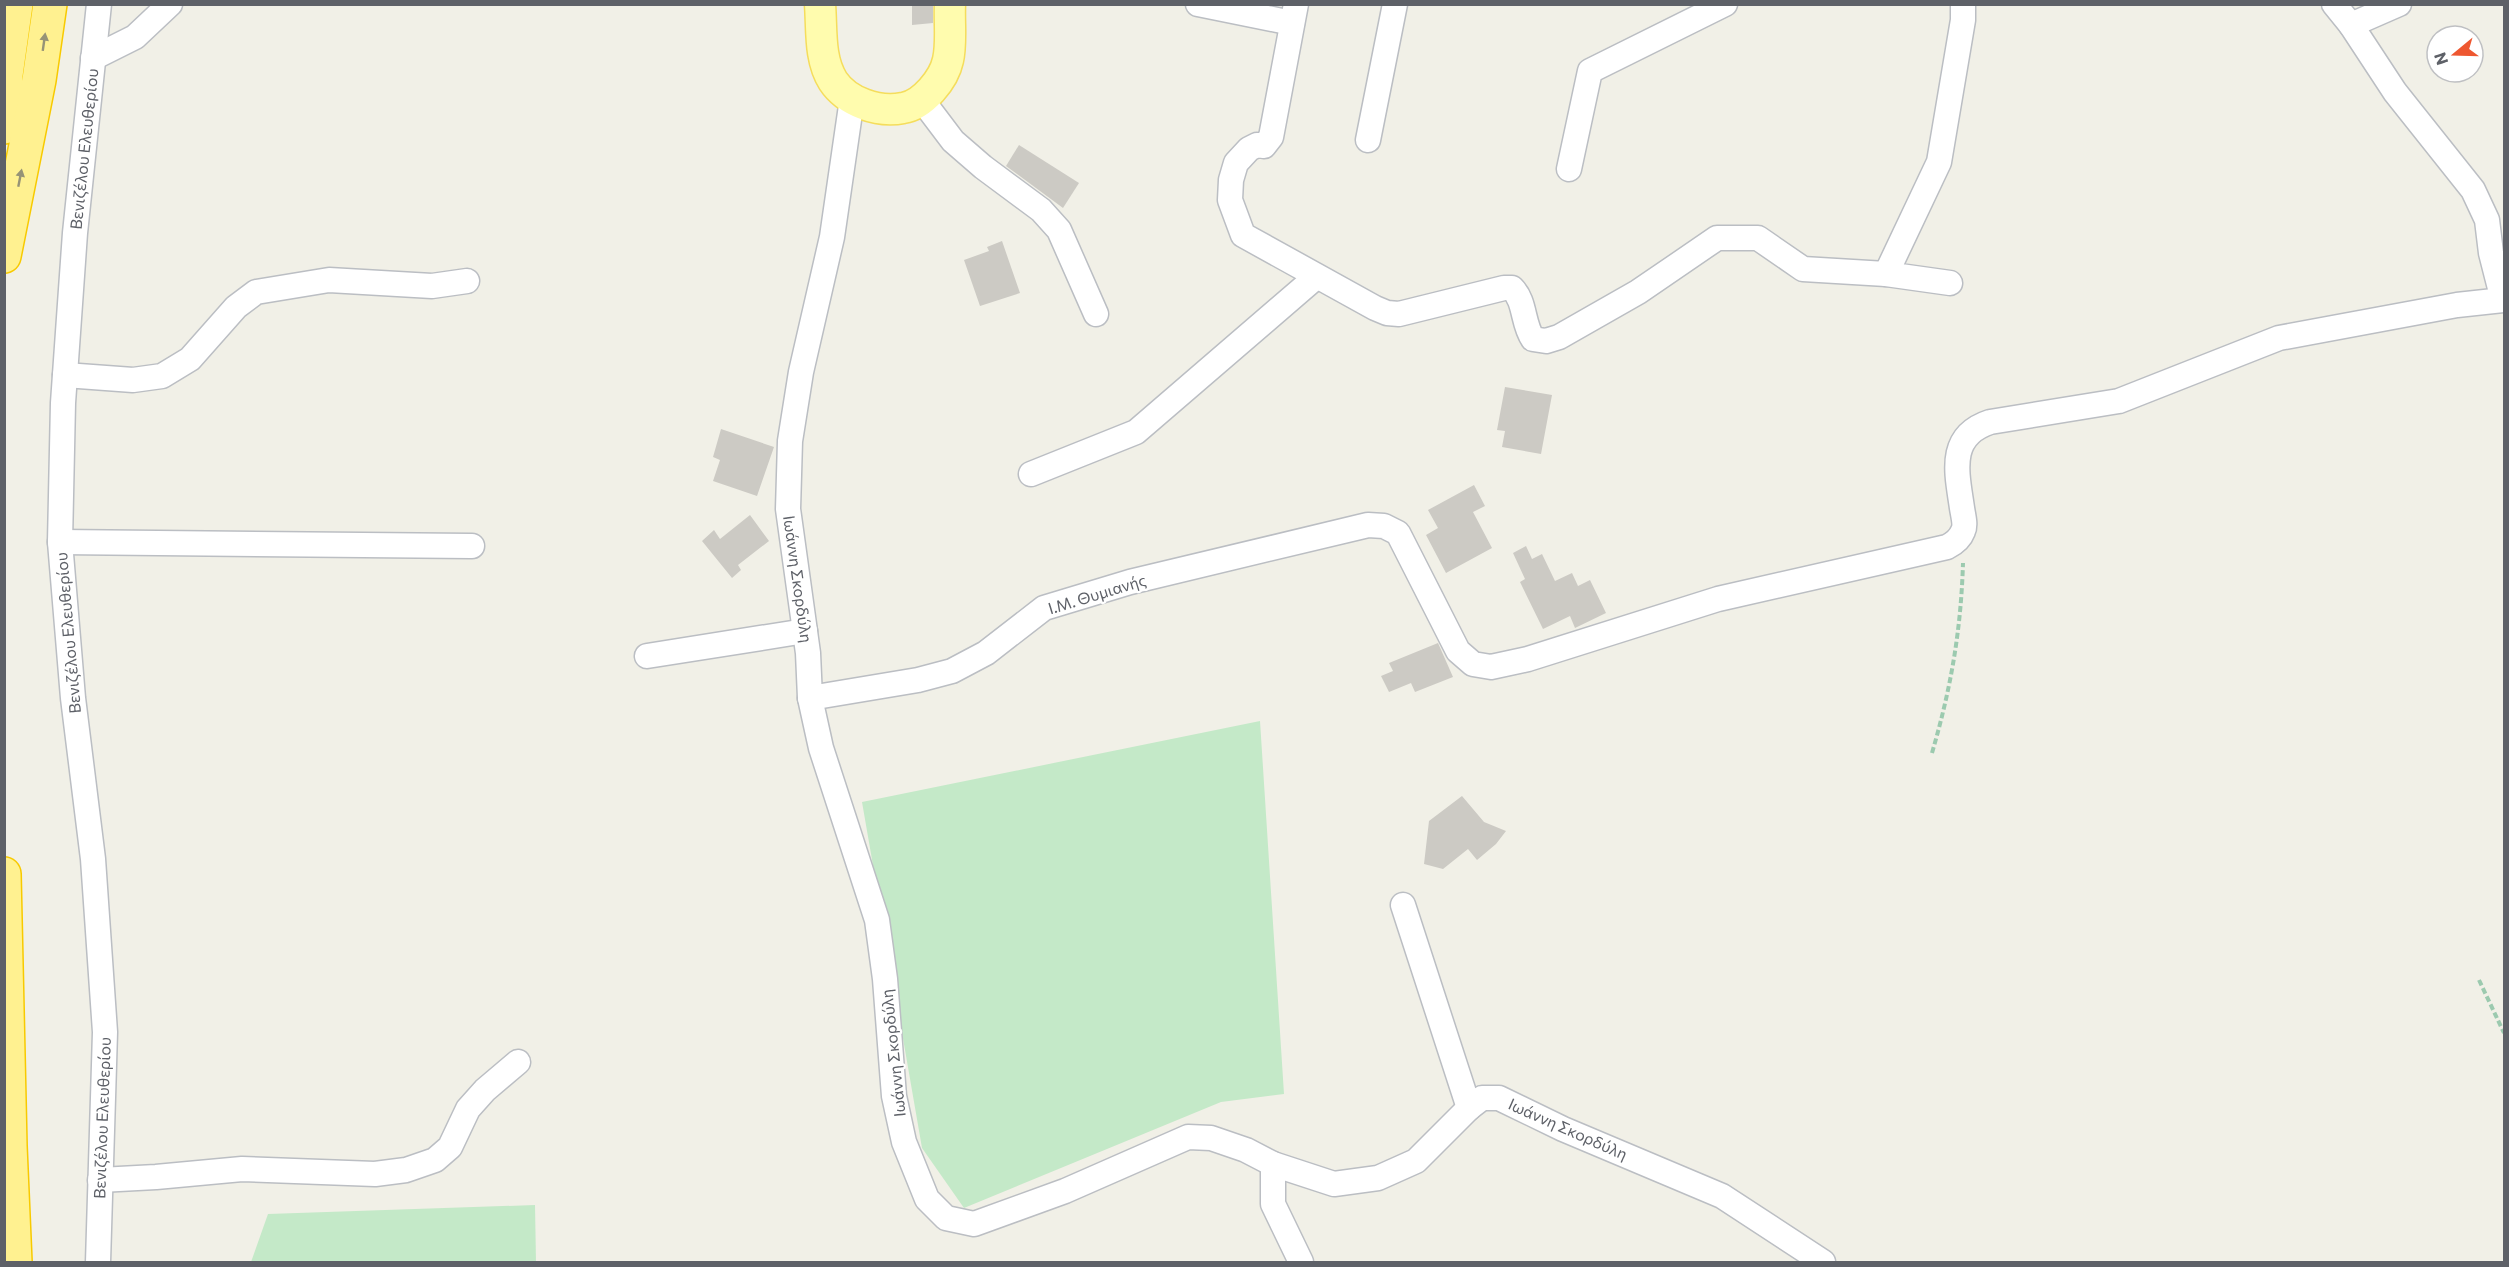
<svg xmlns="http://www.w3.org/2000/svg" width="2509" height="1267" font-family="Commissioner,sans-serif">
  <rect width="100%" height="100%" fill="#f1f0e7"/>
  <g fill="#c4e9c8">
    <path d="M1260,721L1284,1094L1221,1102L964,1208L922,1148L862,802Z"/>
    <path d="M535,1205L536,1262H251L268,1214Z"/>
  </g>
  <g fill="#cccac4">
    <path d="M912,4H933V23L912,25Z"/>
    <path d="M1019,145L1079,183L1063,208L1006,166Z"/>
    <path d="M1002,241L1020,293L980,306L964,260L989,251L987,247Z"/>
    <path d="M1505,387L1552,395L1541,454L1502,447L1505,431L1497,430Z"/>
    <path d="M721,429L774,447L757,496L713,481L720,460L713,457Z"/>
    <path d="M1474,485L1485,506L1473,512L1492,548L1446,573L1426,535L1438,528L1428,510Z"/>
    <path d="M750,515L769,541L738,565L741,570L732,578L702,541L714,530L720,539Z"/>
    <path d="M1526,546L1532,559L1542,554L1555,581L1572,573L1578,586L1590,580L1606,613L1575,628L1570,616L1543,629L1520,582L1525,579L1513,553Z"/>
    <path d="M1438,643L1453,677L1415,692L1411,683L1389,692L1381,676L1393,671L1389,663Z"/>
    <path d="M1462,796L1484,822L1506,831L1496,844L1477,860L1468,849L1443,869L1424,864L1429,821Z"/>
  </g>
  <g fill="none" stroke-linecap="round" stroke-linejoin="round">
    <defs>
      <g id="minor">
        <path d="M1198,4L1292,23"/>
        <path d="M1296,4L1271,137L1264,146L1257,145L1249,149L1236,163L1231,180L1230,200L1243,235L1375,308L1387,313L1399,314L1504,288H1512C1526,302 1522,323 1533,339L1546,341L1559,337L1638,292L1717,238H1758L1803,269L1886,274"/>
        <path d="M2351,25L2399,4"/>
        <path d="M93,58L135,37L170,4"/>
        <path d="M852,99L832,237L801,372L790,441L788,509L808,653L810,698L821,748L877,920L885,979L894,1096L904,1142L927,1199L946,1218L974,1224L1065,1191L1188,1137L1211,1138L1246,1150L1273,1164L1334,1184L1378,1178L1416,1161L1469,1108L1482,1098H1499L1563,1129L1722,1196L1823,1262"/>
        <path d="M922,100L953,141L983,167L1041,210L1059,230L1096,314"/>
        <path d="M1368,140L1395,4"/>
        <path d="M1569,169L1590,71L1725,4"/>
        <path d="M1950,283L1886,274L1939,162L1963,20V4"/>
        <path d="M65,375L133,380L162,376L190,359L236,307L256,292L329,280L432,286L467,281"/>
        <path d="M1031,474L1136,432L1316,277"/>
        <path d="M60,542L472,546"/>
        <path d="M647,656L805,631"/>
        <path d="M810,698L918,680L952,671L986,653L1044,608L1130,582L1368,525L1384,526L1398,533L1458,651L1473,664L1491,667L1528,659L1718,599L1947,547C1955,543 1960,539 1963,531C1966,525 1963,515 1962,508C1957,473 1947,436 1990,422L2119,401L2279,338L2457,305L2503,300L2491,253L2487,220L2473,190L2395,92L2351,25L2334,4"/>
        <path d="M1403,905L1469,1108"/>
        <path d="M1273,1164V1204L1301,1262"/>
        <path d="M100,1180L156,1177L242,1169L375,1174L406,1170L435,1160L450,1147L468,1109L485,1090L518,1062"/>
        <path d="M98,1262L105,1032L93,859L73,698L60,542L63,403L75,233L99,4"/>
      </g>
      <path id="major" d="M820,4C822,30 819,59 833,81C847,102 878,113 903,108C923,105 944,79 948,60C952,43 949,22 950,4"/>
      <g id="highway">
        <path d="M4,127L6,75L16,4"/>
        <path d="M4,256L39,80L50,4"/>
        <path d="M4,874L10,1146L15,1262"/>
      </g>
    </defs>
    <use href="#minor" stroke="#bbbec3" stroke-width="27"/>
    <use href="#major" stroke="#f5dd5c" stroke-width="33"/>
    <use href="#highway" stroke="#f8ca00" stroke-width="36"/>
    <g stroke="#9ccaaf" stroke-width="4" stroke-dasharray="6 3" stroke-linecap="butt">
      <path d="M1932,753C1951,688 1961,630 1963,563"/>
      <path d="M2479,980L2504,1033"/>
    </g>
    <use href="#minor" stroke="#fff" stroke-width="24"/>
    <use href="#major" stroke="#fffcae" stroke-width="30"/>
    <use href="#highway" stroke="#fff190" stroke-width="33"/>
  </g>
  <defs><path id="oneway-solid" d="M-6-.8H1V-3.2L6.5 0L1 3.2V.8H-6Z" transform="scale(1.5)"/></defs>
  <g fill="#969376">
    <use href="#oneway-solid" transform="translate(44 42) rotate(-82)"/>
    <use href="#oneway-solid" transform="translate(20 178) rotate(-79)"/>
  </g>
  <g text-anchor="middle" stroke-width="4.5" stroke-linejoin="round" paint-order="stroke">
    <g font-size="16" fill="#5e6168" stroke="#fff">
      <text transform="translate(84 149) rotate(-84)" y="6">Βενιζέλου Ελευθερίου</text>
      <text transform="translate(798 579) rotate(82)" y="6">Ιωάννη Σκορδύλη</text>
      <text transform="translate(1097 594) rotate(-17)" y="6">Ι.Μ. Θυμιανής</text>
      <text transform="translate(68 633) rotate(-95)" y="6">Βενιζέλου Ελευθερίου</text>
      <text transform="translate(893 1053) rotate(-96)" y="6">Ιωάννη Σκορδύλη</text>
      <text transform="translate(102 1118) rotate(-88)" y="6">Βενιζέλου Ελευθερίου</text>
      <text transform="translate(1568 1129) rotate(24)" y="6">Ιωάννη Σκορδύλη</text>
    </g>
  </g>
  <rect width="2509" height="1267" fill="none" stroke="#5e6168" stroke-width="12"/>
  <g transform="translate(2455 54) rotate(251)"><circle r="28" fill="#ffffff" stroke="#bfc0c3" stroke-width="1.5"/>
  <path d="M0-4.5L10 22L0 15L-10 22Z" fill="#ee5730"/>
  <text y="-9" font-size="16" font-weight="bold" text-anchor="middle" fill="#5e6168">N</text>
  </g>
</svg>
